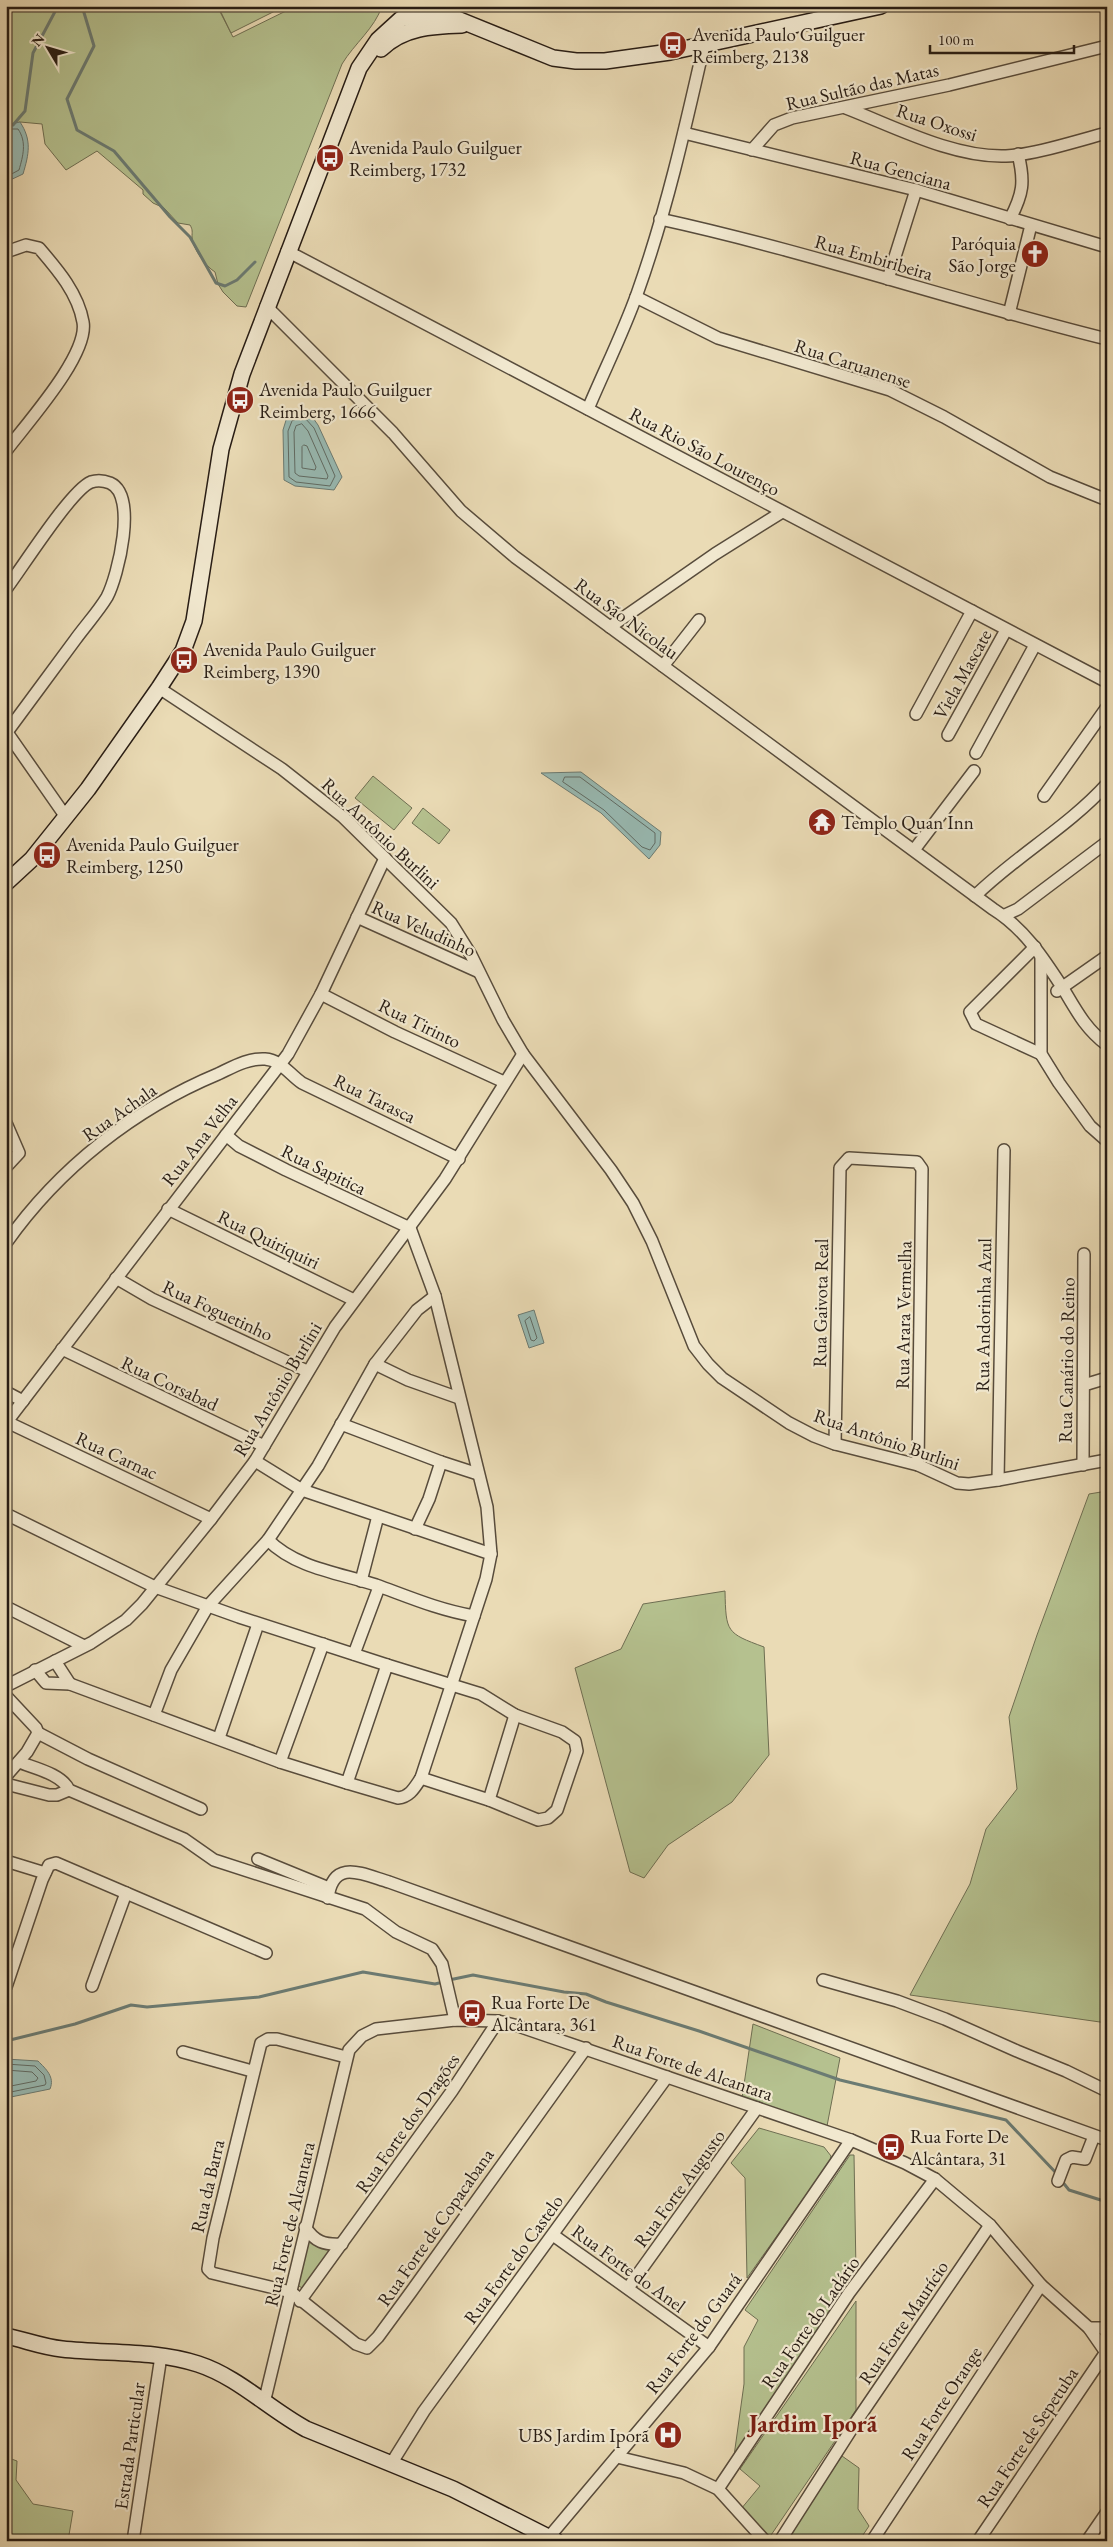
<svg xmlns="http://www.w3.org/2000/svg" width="1113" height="2547" font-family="'EB Garamond',serif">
  <rect width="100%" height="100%" fill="#eadbb5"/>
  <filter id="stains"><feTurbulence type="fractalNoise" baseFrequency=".004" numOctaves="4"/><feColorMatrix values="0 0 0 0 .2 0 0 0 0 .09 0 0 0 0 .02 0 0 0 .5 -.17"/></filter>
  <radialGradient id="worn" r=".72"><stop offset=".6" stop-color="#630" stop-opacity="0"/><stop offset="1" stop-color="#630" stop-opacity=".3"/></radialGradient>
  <g fill="#b5c18f" stroke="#6e6e52">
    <path d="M6,6H217L233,37L296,6H382C375,28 354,44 342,64L246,307L237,306L223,292L218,284L215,272C205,266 192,247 192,237C192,232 193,230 190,225L178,223L164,208L153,203L143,194V190L97,151L66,170L45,144L42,124L20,122L6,125Z"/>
    <path d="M218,6H285L231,33Z"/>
    <path d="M373,776L412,808L394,830L355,798Z"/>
    <path d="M423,808L450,830L439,844L412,823Z"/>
    <path d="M1107,1491V2023L910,1995L970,1884L986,1829L1017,1789L1009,1717L1037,1635L1089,1494Z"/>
    <path d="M725,1591C726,1632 726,1633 764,1647L769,1755L732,1802L668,1845L644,1878L630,1872L575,1668L621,1649L643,1604Z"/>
    <path d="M753,2024L840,2058L827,2126L742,2098Z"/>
    <path d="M759,2128L824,2147L831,2156L830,2161L747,2278L745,2178L731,2163Z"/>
    <path d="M850,2155H854L856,2272L734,2456L744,2384V2347L758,2320L745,2310Z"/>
    <path d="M309,2237C317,2246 323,2250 335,2250L304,2289L297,2285Z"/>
    <path d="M856,2301V2410L767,2541L741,2509L760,2486L740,2469Z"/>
    <path d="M842,2456L859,2468L858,2509L869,2526L859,2541H784Z"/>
    <path d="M6,2457L17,2461L16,2480L33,2504L73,2511L68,2541H6Z"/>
  </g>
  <g fill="#98bab3" stroke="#6b7b73">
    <path d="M20,122C32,140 29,154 23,174L6,182V125Z"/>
    <path d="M308,411L318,425L342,477L334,490L295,486L284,480L283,430L287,417Z"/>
    <path d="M581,772L661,832L660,845L649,859L601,813L541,773Z"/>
    <path d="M534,1310L544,1343L529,1348L518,1315Z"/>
    <path d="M6,2059L38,2061C46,2069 55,2077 50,2089L6,2098Z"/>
  </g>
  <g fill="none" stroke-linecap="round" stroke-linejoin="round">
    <g stroke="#606b64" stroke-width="1">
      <path d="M6,129H18C27,142 23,156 19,170L6,177"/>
      <path d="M304,417L314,428L335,476L330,486L296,482L289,477L288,431L292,421Z"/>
      <path d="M302,424L308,431L328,476L327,479L299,476L295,473L294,432L296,426Z"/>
      <path d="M304,445L307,446L316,467L315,470L302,468V447Z"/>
      <path d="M565,777H580L655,833V843L650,850L642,847L604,810L563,782Z"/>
      <path d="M530,1317L537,1338L534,1341L531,1340L525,1321Z"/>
      <path d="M6,2064L35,2066L44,2075L46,2083L45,2085L6,2093"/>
      <path d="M6,2070L32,2072L38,2078L36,2081L6,2087"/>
    </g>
    <g stroke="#6b7b73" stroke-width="3">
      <path d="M82,6L94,46L67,99L77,130L114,151L170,217L190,237L216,283L225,286L237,280L255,262"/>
      <path d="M13,125L25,111L33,53L58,6"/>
      <path d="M449,1980L473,1975L564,1992L586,1994L606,2002L699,2031L840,2080L1006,2120L1058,2175"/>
      <path d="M6,2041L75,2024L131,2005L147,2007L259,1997L363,1972L435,1984L443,1982"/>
      <path d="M1061,2180L1069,2190L1107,2202"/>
    </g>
    <defs>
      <g id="minor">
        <path d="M846,108C895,127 954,158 1006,156C1034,155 1079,140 1107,133"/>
        <path d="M684,133L916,190L1107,247"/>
        <path d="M752,150L774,125L792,118L949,85L1107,46"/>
        <path d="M660,219C811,252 957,302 1107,339"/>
        <path d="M1010,219C1023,194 1025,182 1018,154"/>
        <path d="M287,251L1107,682"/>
        <path d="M6,252L26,245L39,248C57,269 78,293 83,322C89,355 26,424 6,451"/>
        <path d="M888,279L916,190"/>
        <path d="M636,297L718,338L890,390L944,417L1050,477L1107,500"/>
        <path d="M266,306L393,433L461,511L515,557L993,909C1024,928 1044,959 1064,990C1077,1012 1086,1029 1107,1045"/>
        <path d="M1009,314L1031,225"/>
        <path d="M588,409C604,371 623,333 637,294C666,213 685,129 704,45"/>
        <path d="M6,589C22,568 71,490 91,482C97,480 105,481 110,483C138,495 118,576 107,597C98,612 85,626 75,640C52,671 30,701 7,732"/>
        <path d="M610,627L715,554L782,512"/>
        <path d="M663,666L699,620"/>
        <path d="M159,688L282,769L343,817L451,923L471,955L503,1020L523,1054L611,1170L633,1203L652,1241L694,1346L708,1364L722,1378L789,1423L814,1436L835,1444L918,1465L957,1483L969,1484L998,1480L1107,1460"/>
        <path d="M916,714L972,611"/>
        <path d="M6,731L66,817"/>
        <path d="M948,735L1006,630"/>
        <path d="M976,753L1035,645"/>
        <path d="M1044,796L1107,707"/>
        <path d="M914,850L974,771"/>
        <path d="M975,896C1017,855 1068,827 1107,784"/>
        <path d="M1005,915L1018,909L1107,842"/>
        <path d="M357,917L477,971"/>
        <path d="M1035,947L970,1012L976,1024L1041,1054"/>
        <path d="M1041,958V1054L1059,1083L1090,1126L1107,1141"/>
        <path d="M1057,991L1107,956"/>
        <path d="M321,994L395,1032L504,1082"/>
        <path d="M6,1123L19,1153L6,1167"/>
        <path d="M226,1135L239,1146L286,1170L410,1228L435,1296"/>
        <path d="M168,1209L354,1300"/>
        <path d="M6,1243C59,1168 134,1109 218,1074C233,1067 248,1058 265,1059C281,1060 289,1074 302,1083L459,1159"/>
        <path d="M116,1278L152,1299L307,1371"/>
        <path d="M62,1349L264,1446"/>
        <path d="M375,1364L408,1380L459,1398"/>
        <path d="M1084,1385L1107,1378"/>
        <path d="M6,1392L23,1401"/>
        <path d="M7,1422L211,1519"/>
        <path d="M6,1423L288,1054L321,994L385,858"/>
        <path d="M341,1424L441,1462"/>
        <path d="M835,1444L840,1168L849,1158L917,1162L922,1169L918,1465"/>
        <path d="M255,1461L302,1490L491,1554"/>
        <path d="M1083,1465L1084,1254"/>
        <path d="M998,1480L1004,1150"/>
        <path d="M6,1514L155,1587L239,1617L387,1665"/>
        <path d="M415,1529L429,1499L441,1462L478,1474"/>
        <path d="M268,1540C296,1568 339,1573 376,1585C409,1597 439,1610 474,1616"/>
        <path d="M361,1581L378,1516"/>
        <path d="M6,1607L84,1646"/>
        <path d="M354,1654L379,1587"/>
        <path d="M55,1661L70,1684"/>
        <path d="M35,1670L46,1683L70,1684L280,1762L347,1783L387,1665L481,1694L515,1715L562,1732L575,1741L577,1751L557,1810L548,1818L538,1820L489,1800L421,1778"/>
        <path d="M6,1686L91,1643L126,1620L142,1604L211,1519L255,1461L335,1327L445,1179L523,1054"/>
        <path d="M6,1696L36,1728L38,1733L27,1752L6,1776"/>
        <path d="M154,1715L171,1670L208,1606L268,1540L318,1466L375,1364L417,1310L435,1296L487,1507L491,1554L486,1579L421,1778C415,1787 410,1797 398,1798L347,1783"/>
        <path d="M38,1733L88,1759L201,1809"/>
        <path d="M219,1738L258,1624"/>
        <path d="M19,1762C34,1768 62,1774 69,1790L184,1839L214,1860L365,1909L396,1932L432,1949L442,1964L455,2020"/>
        <path d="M280,1762L323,1644"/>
        <path d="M6,1784L49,1795H57L69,1790"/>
        <path d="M489,1800L515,1715"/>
        <path d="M258,1859L329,1888"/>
        <path d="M6,1861L45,1873"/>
        <path d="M328,1898C333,1858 362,1874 389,1882L1107,2140"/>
        <path d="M823,1980L897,2001L945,2019L1017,2051L1066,2071L1107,2091"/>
        <path d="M92,1986L126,1893"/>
        <path d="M6,1987L42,1880L49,1865L56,1863L266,1953"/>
        <path d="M183,2052L252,2071"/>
        <path d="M346,2057L277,2039H268L261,2043L213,2238L208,2269L212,2273L291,2292L356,2344L367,2348L378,2337L411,2292L586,2048"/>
        <path d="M1058,2181L1066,2160L1072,2157L1085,2159L1094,2136"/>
        <path d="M305,2227C315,2242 324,2245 342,2244"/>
        <path d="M553,2235L709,2347"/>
        <path d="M628,2288L757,2108"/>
        <path d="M300,2301L452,2091L498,2021"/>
        <path d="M1089,2328H1107"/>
        <path d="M264,2403L349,2050L362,2036L376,2029L455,2020L498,2021L518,2026L851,2140L905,2163L935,2179L990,2225L1041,2285L1089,2328L1107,2354"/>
        <path d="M617,2457L684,2473L718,2489L765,2541"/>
        <path d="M391,2464L424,2411L667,2077"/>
        <path d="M718,2489L849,2293L935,2179"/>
        <path d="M549,2537L709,2347L851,2140"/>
        <path d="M133,2541L161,2356"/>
        <path d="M780,2541L858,2419L990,2225"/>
        <path d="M872,2541L1041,2285"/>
        <path d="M978,2541L1106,2352"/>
        <path d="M1087,2541L1107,2512"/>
      </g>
      <g id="secondary">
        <path d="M381,49C403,27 432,26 462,25"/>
        <path d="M6,883L32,859L88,789L159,688L183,651L194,621L221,449L242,374L359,68L378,40L401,19L428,13L457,19L553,58L576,61H605L670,52L881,6"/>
        <path d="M6,2336C25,2340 43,2347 62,2349C107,2354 155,2350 198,2364C238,2377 269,2409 306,2429L453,2489L556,2541"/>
      </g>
    </defs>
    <use href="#minor" stroke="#584c3c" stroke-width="14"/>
    <use href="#secondary" stroke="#271c14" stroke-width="18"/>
    <use href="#minor" stroke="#f1e8cf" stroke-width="11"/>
    <use href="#secondary" stroke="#f1e8cf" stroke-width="15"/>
  </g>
  <defs>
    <symbol id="bus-disc" viewBox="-11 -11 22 22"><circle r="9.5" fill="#8f2418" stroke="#f1e8cf"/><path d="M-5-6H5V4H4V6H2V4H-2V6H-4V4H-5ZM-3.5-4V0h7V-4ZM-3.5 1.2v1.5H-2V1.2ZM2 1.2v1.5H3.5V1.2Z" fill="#fff"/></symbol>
    <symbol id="church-disc" viewBox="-11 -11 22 22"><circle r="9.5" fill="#8f2418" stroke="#f1e8cf"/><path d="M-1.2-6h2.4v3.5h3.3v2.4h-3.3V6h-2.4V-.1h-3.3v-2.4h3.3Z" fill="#fff"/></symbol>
    <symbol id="temple-disc" viewBox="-11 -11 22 22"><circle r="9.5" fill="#8f2418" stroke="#f1e8cf"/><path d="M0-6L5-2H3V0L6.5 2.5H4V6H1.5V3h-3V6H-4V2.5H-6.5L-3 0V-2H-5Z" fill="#fff"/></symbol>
    <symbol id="hospital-disc" viewBox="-11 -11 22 22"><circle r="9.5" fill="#8f2418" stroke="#f1e8cf"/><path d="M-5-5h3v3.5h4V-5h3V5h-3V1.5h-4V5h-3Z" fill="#fff"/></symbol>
  </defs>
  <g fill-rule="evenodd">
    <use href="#bus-disc" x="657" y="29" width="32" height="32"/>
    <use href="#bus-disc" x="314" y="142" width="32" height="32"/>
    <use href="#church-disc" x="1019" y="238" width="32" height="32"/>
    <use href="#bus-disc" x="224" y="384" width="32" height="32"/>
    <use href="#bus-disc" x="168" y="644" width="32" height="32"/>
    <use href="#temple-disc" x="806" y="806" width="32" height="32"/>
    <use href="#bus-disc" x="31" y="839" width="32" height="32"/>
    <use href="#bus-disc" x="456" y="1997" width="32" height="32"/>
    <use href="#bus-disc" x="875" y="2131" width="32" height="32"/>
    <use href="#hospital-disc" x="652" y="2419" width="32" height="32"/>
  </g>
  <g text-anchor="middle" stroke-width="4.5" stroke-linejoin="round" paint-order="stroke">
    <g font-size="19" fill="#271c14" stroke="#f1e8cf" text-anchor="start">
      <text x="692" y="41">Avenida Paulo Guilguer<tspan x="692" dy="22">Reimberg, 2138</tspan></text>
      <text x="349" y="154">Avenida Paulo Guilguer<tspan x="349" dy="22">Reimberg, 1732</tspan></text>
      <text x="1016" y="250" text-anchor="end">Paróquia<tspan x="1016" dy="22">São Jorge</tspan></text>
      <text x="259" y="396">Avenida Paulo Guilguer<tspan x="259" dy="22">Reimberg, 1666</tspan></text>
      <text x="203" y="656">Avenida Paulo Guilguer<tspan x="203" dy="22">Reimberg, 1390</tspan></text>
      <text x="841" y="829">Templo Quan Inn</text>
      <text x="66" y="851">Avenida Paulo Guilguer<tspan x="66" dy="22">Reimberg, 1250</tspan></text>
      <text x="491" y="2009">Rua Forte De<tspan x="491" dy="22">Alcântara, 361</tspan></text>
      <text x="910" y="2143">Rua Forte De<tspan x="910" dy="22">Alcântara, 31</tspan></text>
      <text x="649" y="2442" text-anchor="end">UBS Jardim Iporã</text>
    </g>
    <g font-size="19" fill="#271c14" stroke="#f1e8cf">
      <text transform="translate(862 86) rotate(-13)" y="7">Rua Sultão das Matas</text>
      <text transform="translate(937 122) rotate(18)" y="7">Rua Oxossi</text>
      <text transform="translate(901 170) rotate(15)" y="7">Rua Genciana</text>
      <text transform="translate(874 257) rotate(16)" y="7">Rua Embiribeira</text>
      <text transform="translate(853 363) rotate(18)" y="7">Rua Caruanense</text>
      <text transform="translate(705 451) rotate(28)" y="7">Rua Rio São Lourenço</text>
      <text transform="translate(627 618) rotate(36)" y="7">Rua São Nicolau</text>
      <text transform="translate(962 674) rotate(-61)" y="7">Viela Mascate</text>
      <text transform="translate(381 833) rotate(43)" y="7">Rua Antônio Burlini</text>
      <text transform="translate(424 928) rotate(24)" y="7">Rua Veludinho</text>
      <text transform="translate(420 1023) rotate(26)" y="7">Rua Tirinto</text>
      <text transform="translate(375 1098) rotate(26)" y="7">Rua Tarasca</text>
      <text transform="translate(119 1112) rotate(-35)" y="7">Rua Achala</text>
      <text transform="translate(199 1140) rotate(-52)" y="7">Rua Ana Velha</text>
      <text transform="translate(324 1169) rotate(26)" y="7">Rua Sapitica</text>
      <text transform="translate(269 1239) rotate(26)" y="7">Rua Quiriquiri</text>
      <text transform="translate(820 1303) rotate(-89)" y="7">Rua Gaivota Real</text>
      <text transform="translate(218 1310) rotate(25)" y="7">Rua Foguetinho</text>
      <text transform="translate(903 1315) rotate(-89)" y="7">Rua Arara Vermelha</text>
      <text transform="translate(983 1315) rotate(-89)" y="7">Rua Andorinha Azul</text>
      <text transform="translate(1066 1360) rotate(-89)" y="7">Rua Canário do Reino</text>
      <text transform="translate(170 1383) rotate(25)" y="7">Rua Corsabad</text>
      <text transform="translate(277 1389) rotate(-59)" y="7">Rua Antônio Burlini</text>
      <text transform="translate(887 1439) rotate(19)" y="7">Rua Antônio Burlini</text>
      <text transform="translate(117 1455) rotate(25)" y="7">Rua Carnac</text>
      <text transform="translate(693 2067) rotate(19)" y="7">Rua Forte de Alcantara</text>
      <text transform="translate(407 2123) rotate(-55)" y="7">Rua Forte dos Dragões</text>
      <text transform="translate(207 2186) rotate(-77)" y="7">Rua da Barra</text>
      <text transform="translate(679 2188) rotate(-54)" y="7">Rua Forte Augusto</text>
      <text transform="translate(289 2224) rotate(-77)" y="7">Rua Forte de Alcantara</text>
      <text transform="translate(435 2227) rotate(-55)" y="7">Rua Forte de Copacabana</text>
      <text transform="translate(513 2259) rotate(-54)" y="7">Rua Forte do Castelo</text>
      <text transform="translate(629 2268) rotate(36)" y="7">Rua Forte do Anel</text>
      <text transform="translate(810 2322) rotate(-55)" y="7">Rua Forte do Ladário</text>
      <text transform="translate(903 2322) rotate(-56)" y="7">Rua Forte Maurício</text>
      <text transform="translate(693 2333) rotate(-53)" y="7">Rua Forte do Guará</text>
      <text transform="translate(941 2403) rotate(-57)" y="7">Rua Forte Orange</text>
      <text transform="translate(1027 2437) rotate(-56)" y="7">Rua Forte de Sepetuba</text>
      <text transform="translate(129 2446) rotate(-82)" y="7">Estrada Particular</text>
    </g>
    <g font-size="24" font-weight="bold" fill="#7a1f14" stroke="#f1e8cf">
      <text x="813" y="2432">Jardim Iporã</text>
    </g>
  </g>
  <rect width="1113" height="2547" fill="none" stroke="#eadbb5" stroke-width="25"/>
  <rect x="8" y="8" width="1098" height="2532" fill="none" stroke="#271c14" stroke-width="2.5"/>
  <rect x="12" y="12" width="1088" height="2522" fill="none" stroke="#271c14"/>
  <g transform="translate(48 48) rotate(308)" stroke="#f1e8cf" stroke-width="4" paint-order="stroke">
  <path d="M0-4L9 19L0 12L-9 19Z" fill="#271c14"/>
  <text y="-8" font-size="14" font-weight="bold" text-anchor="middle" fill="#271c14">N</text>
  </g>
  <path d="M930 45v8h144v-8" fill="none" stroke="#271c14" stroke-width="2.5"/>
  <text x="938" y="45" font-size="15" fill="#271c14" stroke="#f1e8cf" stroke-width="4" paint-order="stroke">100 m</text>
  <rect width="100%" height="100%" filter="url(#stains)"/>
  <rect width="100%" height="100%" fill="url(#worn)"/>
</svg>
